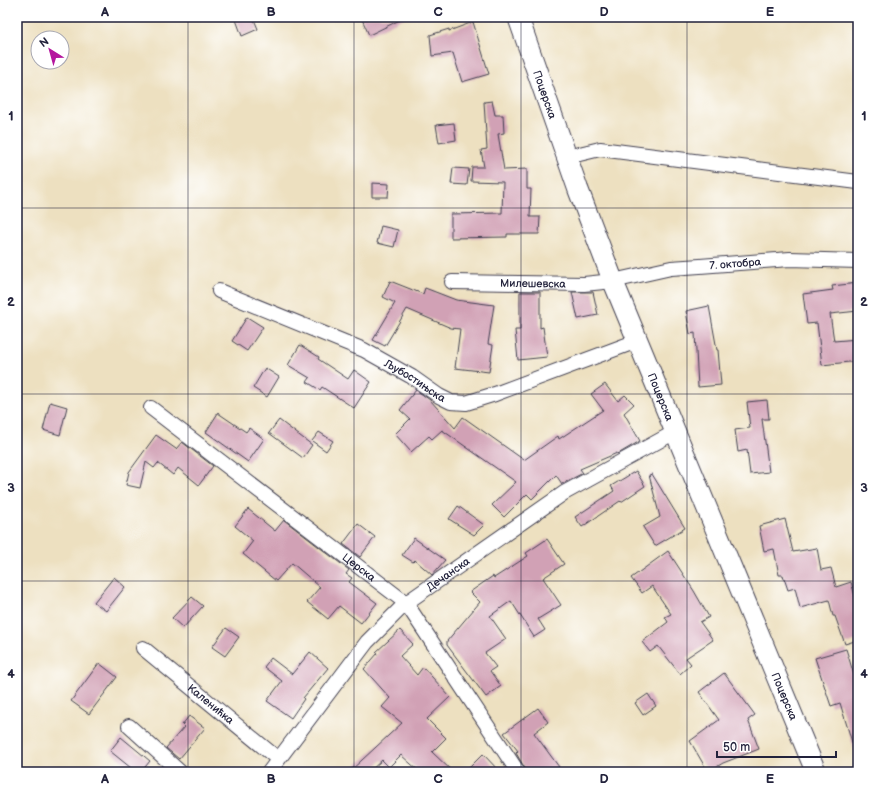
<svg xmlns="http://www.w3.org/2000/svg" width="875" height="789" font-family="'Balsamiq Sans',sans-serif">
  <rect width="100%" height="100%" fill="#fff"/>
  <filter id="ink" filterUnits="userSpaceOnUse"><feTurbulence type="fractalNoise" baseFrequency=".025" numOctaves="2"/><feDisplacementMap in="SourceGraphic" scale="8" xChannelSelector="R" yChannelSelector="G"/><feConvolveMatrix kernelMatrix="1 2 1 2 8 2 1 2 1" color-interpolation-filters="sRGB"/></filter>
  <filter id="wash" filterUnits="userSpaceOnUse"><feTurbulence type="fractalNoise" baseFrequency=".012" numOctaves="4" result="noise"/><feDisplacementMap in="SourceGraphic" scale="16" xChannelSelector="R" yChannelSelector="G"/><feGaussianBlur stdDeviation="0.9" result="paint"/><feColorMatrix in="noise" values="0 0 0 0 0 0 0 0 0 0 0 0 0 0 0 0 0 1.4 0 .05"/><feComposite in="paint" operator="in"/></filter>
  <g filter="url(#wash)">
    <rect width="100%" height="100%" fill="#ede0c0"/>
    <g id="blocks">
      <g fill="#d1a1b5">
        <path d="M235,17H253L258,29L242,36Z"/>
        <path d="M361,17H406L369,35Z"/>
        <path d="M473,22L489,74L462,82L453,53L432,56L430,35L449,29V31Z"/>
        <path d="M492,101L495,115H503L504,133L498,134L504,170L527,169V189H531L530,217H540L539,234H507V237L451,238V214L502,213L503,182L471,181L472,167H484L481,150L487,149L484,102Z"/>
        <path d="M454,123L456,140L439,143L436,125Z"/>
        <path d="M453,168L469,169L467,185L451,184Z"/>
        <path d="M372,183L389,184L388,197H372Z"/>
        <path d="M381,226L398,230L394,247L377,243Z"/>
        <path d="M390,281L423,294L425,288L456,300L494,305L488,344L493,345L489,372L455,368L460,329L451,328L407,309L385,346L373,340L395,303L383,297Z"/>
        <path d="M858,283V311L830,314L834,341L858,339V361L822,365L817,323L807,324L803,294L833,290L832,286Z"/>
        <path d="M520,292H540V328L543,327L547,357L518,360L515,330H520Z"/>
        <path d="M572,292H593L598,315L578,319Z"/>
        <path d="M709,306L717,350H718L721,385L698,387L695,333L690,334L686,311Z"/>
        <path d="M247,317L263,327L247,351L232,341Z"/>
        <path d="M300,345L319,357L318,359L348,379L354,370L371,382L354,408L322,387L320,390L307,382L310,378L288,365Z"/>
        <path d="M265,368L279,377L267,397L253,388Z"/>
        <path d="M605,384L618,401L625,395L634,404L624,413L640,441L618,454L617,453L580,469L583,473L562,484L556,475L532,499L527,494L504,517L492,505L516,482L442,430L432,439L429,436L411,452L395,434L410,419L400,410L416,390L430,400L455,428L463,417L524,460L558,436L559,439L603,410L591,394Z"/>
        <path d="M767,400L769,419H762L769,472L750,474L747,450L738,452L735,430L750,428L747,402Z"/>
        <path d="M50,402L67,407L60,435L43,430Z"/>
        <path d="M218,413L246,432L249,428L264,439L248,462L206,432Z"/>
        <path d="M279,420L312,445L303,458L269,433Z"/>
        <path d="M319,432L333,441L326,451L312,441Z"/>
        <path d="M156,435L176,449L182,442L213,466L199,485L178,468L173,475L158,463L154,468L146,462L140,488L126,485L129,472Z"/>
        <path d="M636,471L645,486L621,502L620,501L582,527L575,517L614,491L611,486Z"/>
        <path d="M652,474L685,528L655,546L643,527L660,517L649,475Z"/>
        <path d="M458,506L484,525L474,535L449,519Z"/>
        <path d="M248,509L275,531L284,520L349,570L346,574L352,578L349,582L377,603L361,623L339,606L328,619L307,602L320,587L292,563L276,581L243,554L253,541L235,526Z"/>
        <path d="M785,519L793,552L817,548L821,570L831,568L836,587L851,582L858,607V640L845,644L835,616H833L829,600L800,608L795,588L788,590L783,575H779L774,549L764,551L759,526Z"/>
        <path d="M358,524L375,537L360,557L343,544Z"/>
        <path d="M414,538L445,560L432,575L415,560L413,562L402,555Z"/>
        <path d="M547,539L564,564L543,578L561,605L538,619L545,630L534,637L511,601L490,616L506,639L485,653L496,667L490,671L501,686L486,697L447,645V641L480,602L470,592L493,576L494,578L528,556L526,553Z"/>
        <path d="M668,551L694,591L709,617L700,622L713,640L686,658L691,664L680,674L658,646L650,652L642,642L668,622L665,617L671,614L652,586L642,593L631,578Z"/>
        <path d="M114,577L125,587L106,611L94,602Z"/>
        <path d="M192,597L203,606L183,628L172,618Z"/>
        <path d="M226,628L239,637L225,656L212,647Z"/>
        <path d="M400,630L413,644L400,656L417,675L423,667L450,697L427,719L446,738L432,752L453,772H420L401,755L389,767L382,760L369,772H349L402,723L382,707L390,698L364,669L378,653L376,652Z"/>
        <path d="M846,649L858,688V751L855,752L840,703L831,706L815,658Z"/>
        <path d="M310,652L328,668L303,698L304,699L291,718L267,701L282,681L264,667L271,658L292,674Z"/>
        <path d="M99,663L117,677L89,714L71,701Z"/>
        <path d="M724,673L755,715L748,720L759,749L723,763L708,772L690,741L719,720L699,692Z"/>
        <path d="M648,694L656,706L643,715L635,703Z"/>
        <path d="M538,708L548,722L534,733L559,767L552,772H527L516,753L518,751L504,733Z"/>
        <path d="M189,716L205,728L179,759L166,748L184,727L182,725Z"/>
        <path d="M121,737L150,761L141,772H136L110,751Z"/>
        <path d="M483,754L500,772H465Z"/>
      </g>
    </g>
  </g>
  <g filter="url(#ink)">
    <use href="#blocks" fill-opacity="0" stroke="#403e4f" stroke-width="1"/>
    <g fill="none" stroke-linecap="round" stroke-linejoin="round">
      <defs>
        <g id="street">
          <path d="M567,157L600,149L858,182"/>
          <path id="s1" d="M452,282L584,284L613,281L671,268L700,266L790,259L858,261"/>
          <path id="s2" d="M219,291L364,350L412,377L439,396L451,402L466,403L495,394L637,341"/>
          <path id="s3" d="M151,408L406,603L518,772"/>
          <path id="s4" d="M143,648L278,759"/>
          <path d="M129,726L180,772"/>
          <path id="s5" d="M269,772L367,642L406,603L564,493L675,432"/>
        </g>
        <g id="secondary">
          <path id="s6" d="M518,17L578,189L613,281L816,772"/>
        </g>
      </defs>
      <use href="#street" stroke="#403e4f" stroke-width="16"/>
      <use href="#secondary" stroke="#403e4f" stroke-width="22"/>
      <use href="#street" stroke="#fff" stroke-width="14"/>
      <use href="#secondary" stroke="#fff" stroke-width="20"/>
    </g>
  </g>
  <path fill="none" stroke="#22223b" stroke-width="1" stroke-opacity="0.55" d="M188,17V772M354,17V772M521,17V772M687,17V772M17,208H858M17,394H858M17,581H858"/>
  <g text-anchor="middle" stroke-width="4" stroke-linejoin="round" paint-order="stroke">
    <g font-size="11" fill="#22223b" stroke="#fff">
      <text dy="4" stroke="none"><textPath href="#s6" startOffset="82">Поцерска</textPath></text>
      <text dy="4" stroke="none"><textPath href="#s1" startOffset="285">7. октобра</textPath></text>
      <text dy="4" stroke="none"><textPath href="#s1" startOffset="81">Милешевска</textPath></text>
      <text dy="4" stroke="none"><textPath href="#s2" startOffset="216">Љубостињска</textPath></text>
      <text dy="4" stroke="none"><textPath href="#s6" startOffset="406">Поцерска</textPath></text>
      <text dy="4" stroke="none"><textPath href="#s3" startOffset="262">Церска</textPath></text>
      <text dy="4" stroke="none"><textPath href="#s5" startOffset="269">Дечанска</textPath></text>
      <text dy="4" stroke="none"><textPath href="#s6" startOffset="730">Поцерска</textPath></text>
      <text dy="4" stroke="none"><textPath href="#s4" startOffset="88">Каленићка</textPath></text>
    </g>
  </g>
  <rect width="875" height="789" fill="none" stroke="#fff" stroke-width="44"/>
  <g transform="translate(50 50) rotate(323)"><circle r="19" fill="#ffffff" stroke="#a7a7b1"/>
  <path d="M0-3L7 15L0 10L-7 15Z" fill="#b5179e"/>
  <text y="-6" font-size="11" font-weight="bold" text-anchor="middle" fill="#22223b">N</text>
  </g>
  <path d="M717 751v6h119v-6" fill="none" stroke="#22223b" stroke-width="2"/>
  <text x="723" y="751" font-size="12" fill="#22223b" stroke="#ffffff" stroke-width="3" paint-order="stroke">50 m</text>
  <rect x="22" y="22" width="831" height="745" fill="none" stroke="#22223b" stroke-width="1.5"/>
  <g font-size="13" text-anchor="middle" font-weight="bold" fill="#22223b">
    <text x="105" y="16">A</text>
    <text x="271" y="16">B</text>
    <text x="438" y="16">C</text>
    <text x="604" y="16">D</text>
    <text x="770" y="16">E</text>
    <text x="11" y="120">1</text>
    <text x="864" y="120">1</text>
    <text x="11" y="306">2</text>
    <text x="864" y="306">2</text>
    <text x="11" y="492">3</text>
    <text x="864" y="492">3</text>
    <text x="11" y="678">4</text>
    <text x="864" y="678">4</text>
    <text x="105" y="783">A</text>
    <text x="271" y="783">B</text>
    <text x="438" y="783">C</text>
    <text x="604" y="783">D</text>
    <text x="770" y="783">E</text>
  </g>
</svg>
